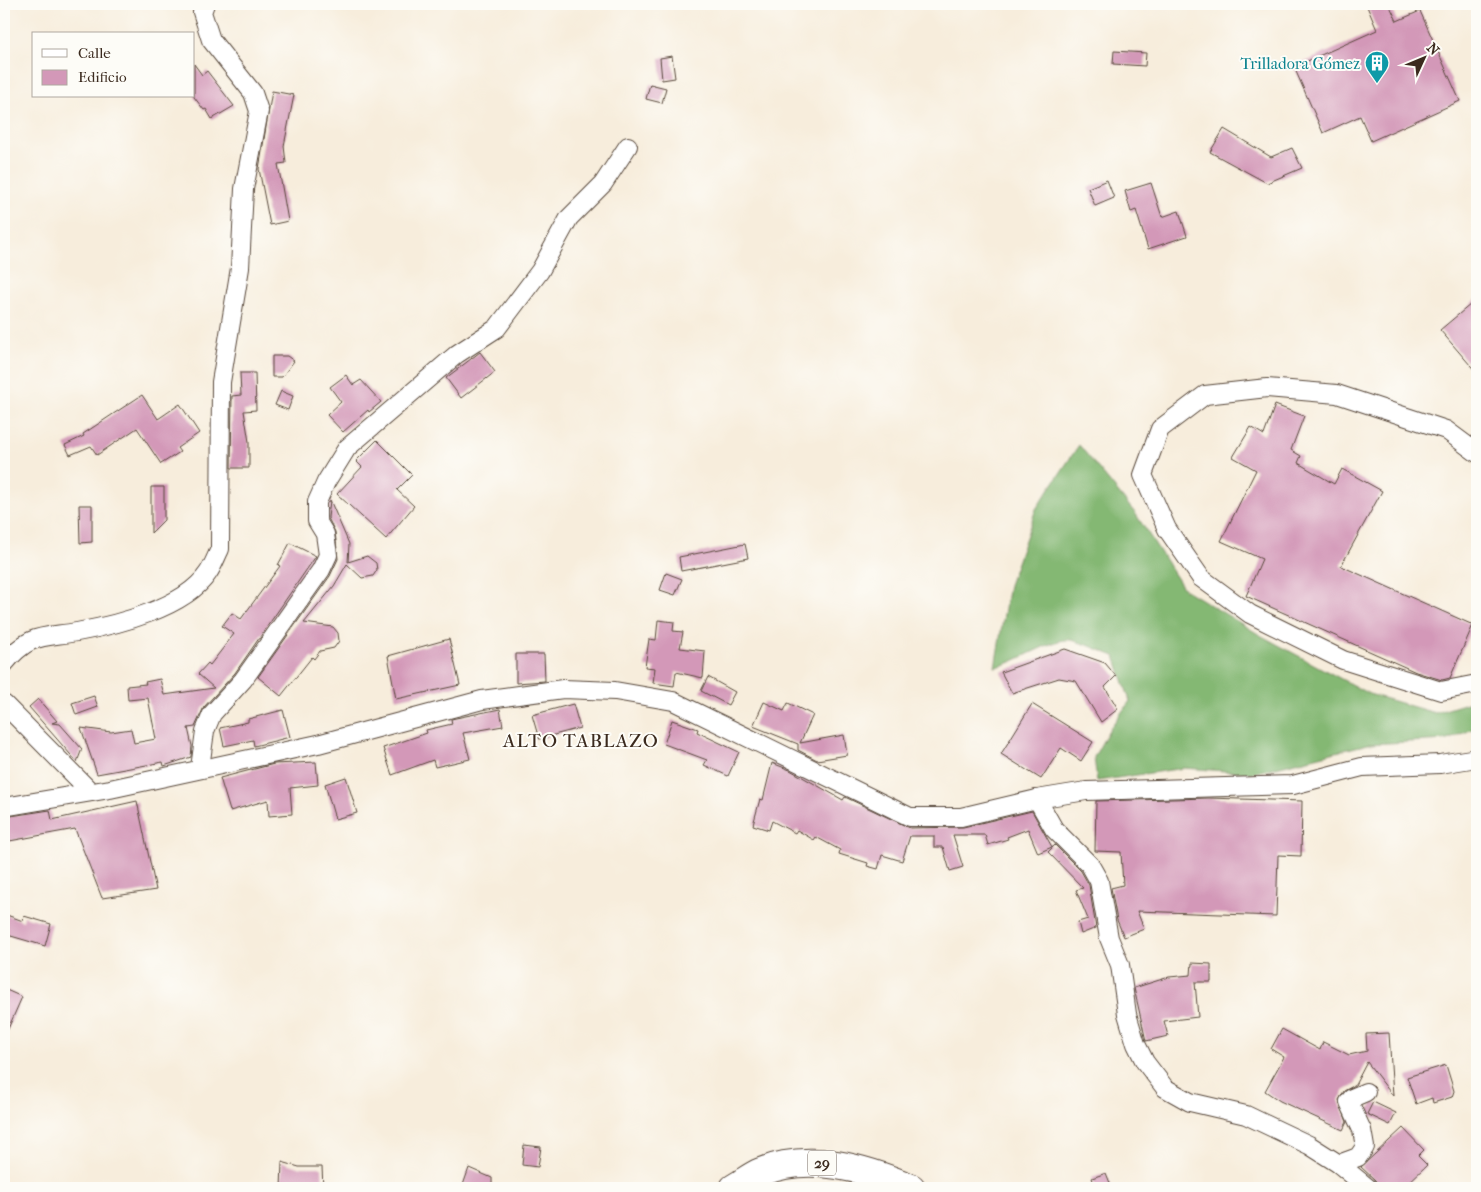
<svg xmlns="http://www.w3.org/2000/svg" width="1481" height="1192" font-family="'IM FELL French Canon',serif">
  <rect width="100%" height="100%" fill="#fdfcf7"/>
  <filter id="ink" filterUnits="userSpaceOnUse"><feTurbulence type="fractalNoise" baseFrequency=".02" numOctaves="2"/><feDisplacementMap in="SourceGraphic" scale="10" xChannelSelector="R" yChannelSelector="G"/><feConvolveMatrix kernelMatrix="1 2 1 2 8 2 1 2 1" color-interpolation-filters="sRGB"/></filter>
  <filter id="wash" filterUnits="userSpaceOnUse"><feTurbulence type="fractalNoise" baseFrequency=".0096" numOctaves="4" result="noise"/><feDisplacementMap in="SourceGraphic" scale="20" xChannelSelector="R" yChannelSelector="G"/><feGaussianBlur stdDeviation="1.12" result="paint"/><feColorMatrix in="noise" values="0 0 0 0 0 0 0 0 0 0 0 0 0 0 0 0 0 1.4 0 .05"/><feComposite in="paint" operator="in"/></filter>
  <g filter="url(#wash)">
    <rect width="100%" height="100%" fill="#f7eddc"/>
    <path fill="#84b873" stroke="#607148" d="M1079,445L1135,513L1184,589L1260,635L1369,694L1435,713L1477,700V727L1448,740L1368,744L1252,773L1184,768L1097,781L1094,757L1110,728L1130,701L1115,656C1101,651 1085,643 1071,640C1054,637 1015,664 995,667L1009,585L1036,509Z"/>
    <g id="blocks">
      <g fill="#d398b8">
        <path d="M1366,4H1389L1397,21L1420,11L1460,101L1371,141L1360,116L1323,133L1294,67L1377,30Z"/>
        <path d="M1114,51L1146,53L1145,66L1113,64Z"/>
        <path d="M672,56L675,78L662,80L660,58Z"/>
        <path d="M194,64L202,75L207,71L234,106L212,119L206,109L204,110L194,97Z"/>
        <path d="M650,84L666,88L662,103L646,99Z"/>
        <path d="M272,91L294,95L284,146L286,163L278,164L288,221L270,225L259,169Z"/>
        <path d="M1224,129L1271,157L1292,148L1302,168L1267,183L1210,152Z"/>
        <path d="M1107,180L1114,198L1095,206L1088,188Z"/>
        <path d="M1151,183L1162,217L1179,211L1187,236L1148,249L1136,210L1131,212L1125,191Z"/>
        <path d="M1477,299V373L1440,330Z"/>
        <path d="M480,352L495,372L461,398L446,378Z"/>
        <path d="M272,356H287L294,361L282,377H272Z"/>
        <path d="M240,373H255L256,410L244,411L249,442V468H231L232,396L241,395Z"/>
        <path d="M346,375L353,385L361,380L381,402L369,412L368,410L343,432L327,415L341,402L330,387Z"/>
        <path d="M281,391L293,396L288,410L275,405Z"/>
        <path d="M142,395L158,419L180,404L199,433L177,448L180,452L161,464L137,428L97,455L91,446L70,455L65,445L84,436L83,434Z"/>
        <path d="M1275,405L1304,416L1291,450L1301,456L1298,463L1334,484L1342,469L1382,491L1341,566L1473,625L1450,678L1442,680L1416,672L1246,596L1262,559L1221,541L1256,470L1233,457L1251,427L1264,435Z"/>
        <path d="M377,440L412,475L397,490L414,506L386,539L337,494L362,467L356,461Z"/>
        <path d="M151,487H164V520L151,533Z"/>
        <path d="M330,500L349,544L348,562L367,556L376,563L377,570L373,576L362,578L347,564L334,586L304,623L333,627L338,633L339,641L334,648L320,651L314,659L312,657L281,696L258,677L330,576L338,559L335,532L328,518Z"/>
        <path d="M79,505H92V542L80,543Z"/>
        <path d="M290,543L316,556L235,673L204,707L195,727L188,728L192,746L191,757L164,766L163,762L97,774L81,728L111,732L131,729L134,743L156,739L148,698L128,700L127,686L146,684L145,682L160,679L164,695L214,688L198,674L208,663L210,665L234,634L222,626L232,613L241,619L280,566L278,565Z"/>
        <path d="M745,544L748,558L681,571L679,557Z"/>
        <path d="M666,573L682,579L675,595L660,590Z"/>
        <path d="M658,620L674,622L673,631L683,632L680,648L705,651L703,678L676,672L674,686L653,683L655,668L645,667L649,639L656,640Z"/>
        <path d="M449,639L460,685L396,699L388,656Z"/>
        <path d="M1065,649L1105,663L1116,676L1105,687L1118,709L1101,722L1076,681L1059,678L1012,693L1001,672Z"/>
        <path d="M516,654H544L545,681L516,683Z"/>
        <path d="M708,677L735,692L728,705L701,691Z"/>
        <path d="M94,696L98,707L76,715L72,703Z"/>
        <path d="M38,699L57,721L52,723L60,724L82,749L77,762L29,707Z"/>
        <path d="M764,702L784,711L788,703L813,715L800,743L844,735L847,755L817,760L798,750V744L753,726Z"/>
        <path d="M573,704L580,728L539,739L532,715Z"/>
        <path d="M1032,704L1093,742L1081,761L1061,748L1041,779L1001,754Z"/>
        <path d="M500,709L503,726L463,733L470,759L435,767L433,760L392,775L383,748L427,733L426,730L452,724L451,719Z"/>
        <path d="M283,710L290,737L254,746L253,740L224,746L220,728L248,722V719Z"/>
        <path d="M672,720L698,729L697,732L739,752L728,776L704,765L707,760L664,744Z"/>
        <path d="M316,762L318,785L290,788L292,814L269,816L268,800L230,811L220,778L274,764Z"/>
        <path d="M772,763L790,770L843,800L845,797L910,828L963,827L1032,811L1052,847L1038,853L1028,829L1007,837L1008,839L988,845L985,835H953L963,867L950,871L943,847H934V836H910L902,861L882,855L878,869L867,866L868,863L839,854L840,850L816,837L814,840L797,830L795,833L772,821L769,830L753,825L760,799L763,800Z"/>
        <path d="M346,777L357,813L335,819L325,784Z"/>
        <path d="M1209,798L1302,801L1301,856L1278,855L1276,916L1137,911L1144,929L1124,937L1117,920L1111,888L1123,885L1121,852L1095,851L1096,801Z"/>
        <path d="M137,801L156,890L102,898L75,829L4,842V817L50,810L52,820Z"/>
        <path d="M1055,845L1081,871L1089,885L1096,928L1081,934L1078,922L1088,919L1076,890L1083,888L1048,852Z"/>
        <path d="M4,914L23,921L24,916L51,924L45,946L4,934Z"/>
        <path d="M1192,963L1211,964V982H1195L1198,1017L1164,1021L1168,1036L1146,1041L1134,988L1169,977L1191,975Z"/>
        <path d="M4,989L22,997L4,1038Z"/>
        <path d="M1282,1029L1320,1050L1323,1042L1349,1055L1367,1051L1366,1034L1389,1033L1393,1096L1367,1062L1355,1085L1344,1091L1339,1100L1347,1122L1343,1130L1280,1101L1265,1091L1284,1057L1271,1049Z"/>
        <path d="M1446,1065L1454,1091L1452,1097L1433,1103L1432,1098L1416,1104L1407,1077Z"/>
        <path d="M1373,1102L1396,1113L1390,1125L1367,1114Z"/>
        <path d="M1403,1128L1424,1150L1418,1156L1427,1165L1403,1188H1380L1375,1180L1361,1167Z"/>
        <path d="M524,1145L541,1147L538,1167L522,1165Z"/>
        <path d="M282,1162L299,1167H322L323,1188H281Z"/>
        <path d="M469,1168L492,1178V1188H462Z"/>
        <path d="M1106,1173L1112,1188H1096L1092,1178Z"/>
      </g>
    </g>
  </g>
  <g filter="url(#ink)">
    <use href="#blocks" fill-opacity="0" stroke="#57473a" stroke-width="1"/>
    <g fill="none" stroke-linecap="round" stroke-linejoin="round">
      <defs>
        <g id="minor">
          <path d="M1477,453L1446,430L1337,394L1267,388L1205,395L1160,429L1143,475L1167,529L1201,578L1250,614L1343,660L1441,691L1477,684"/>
          <path d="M4,664C30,633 41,638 77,632C116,625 185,608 208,573C213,566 216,557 220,549L221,382L240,268L244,189L259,111L253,93L211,40L202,12L205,4"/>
          <path d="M4,704L91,792"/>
          <path d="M200,768L205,731L212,714L243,680L321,570L328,555L325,534L317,521V502L326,482L347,448L457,354L497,328L540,271L569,218L603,184L628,146"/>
          <path d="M1037,799L1054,829L1090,865L1099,881L1109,938L1120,965L1127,1014L1136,1044L1145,1062L1165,1088L1190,1102L1246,1115L1309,1145L1339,1164L1368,1188"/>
          <path d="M4,807L110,789L318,744L482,700L563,689L615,691L673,701L910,817H961L1037,799L1086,791L1293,785L1362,767L1440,764L1477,758"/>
          <path d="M1339,1164L1358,1157L1365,1147L1362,1130L1349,1102L1352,1098L1366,1092"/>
        </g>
        <path id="primary" d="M734,1188C743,1183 751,1176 761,1172C810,1152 864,1168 911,1188"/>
      </defs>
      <use href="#minor" stroke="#57473a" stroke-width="20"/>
      <use href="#primary" stroke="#57473a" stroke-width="30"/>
      <use href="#minor" stroke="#fff" stroke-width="18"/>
      <use href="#primary" stroke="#fff" stroke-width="28"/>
    </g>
  </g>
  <defs>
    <symbol id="building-pin" viewBox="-11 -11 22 30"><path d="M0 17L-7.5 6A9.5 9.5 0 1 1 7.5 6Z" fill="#0f9aa8" stroke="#fdfcf7"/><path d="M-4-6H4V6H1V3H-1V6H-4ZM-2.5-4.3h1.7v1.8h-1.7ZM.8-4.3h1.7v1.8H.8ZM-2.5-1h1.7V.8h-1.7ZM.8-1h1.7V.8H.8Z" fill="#fff"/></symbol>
  </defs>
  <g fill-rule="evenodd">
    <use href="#building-pin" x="1363" y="49" width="28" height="38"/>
  </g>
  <g text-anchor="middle" stroke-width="4" stroke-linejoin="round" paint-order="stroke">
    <rect fill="#fdfcf7" stroke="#75695f" stroke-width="1" x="808" y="1150.5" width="28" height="25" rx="4"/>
    <g font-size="15" font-weight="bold" fill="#3b2a1e">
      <text x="822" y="1168">29</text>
    </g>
    <g font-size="16" fill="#0d838f" stroke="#fdfcf7" text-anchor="end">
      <text x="1360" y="69">Trilladora Gómez</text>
    </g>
    <g font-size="19" letter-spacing="1" fill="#3b2a1e" stroke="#fdfcf7">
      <text x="581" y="747">ALTO TABLAZO</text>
    </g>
  </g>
  <rect width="1481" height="1192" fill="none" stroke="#fdfcf7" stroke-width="20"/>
  <rect x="32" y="32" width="162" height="65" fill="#fdfcf7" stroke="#afa8a0"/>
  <rect x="42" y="49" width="25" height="8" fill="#ffffff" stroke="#afa8a0"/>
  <text x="78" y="58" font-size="15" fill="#3b2a1e">Calle</text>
  <rect x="42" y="70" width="25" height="15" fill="#d398b8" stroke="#afa8a0"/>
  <text x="78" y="82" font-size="15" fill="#3b2a1e">Edificio</text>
  <g transform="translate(1424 58) rotate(46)" stroke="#fdfcf7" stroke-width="4" paint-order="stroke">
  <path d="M0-4L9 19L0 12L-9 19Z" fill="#3b2a1e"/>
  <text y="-8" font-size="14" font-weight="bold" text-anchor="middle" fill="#3b2a1e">N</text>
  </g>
</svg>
